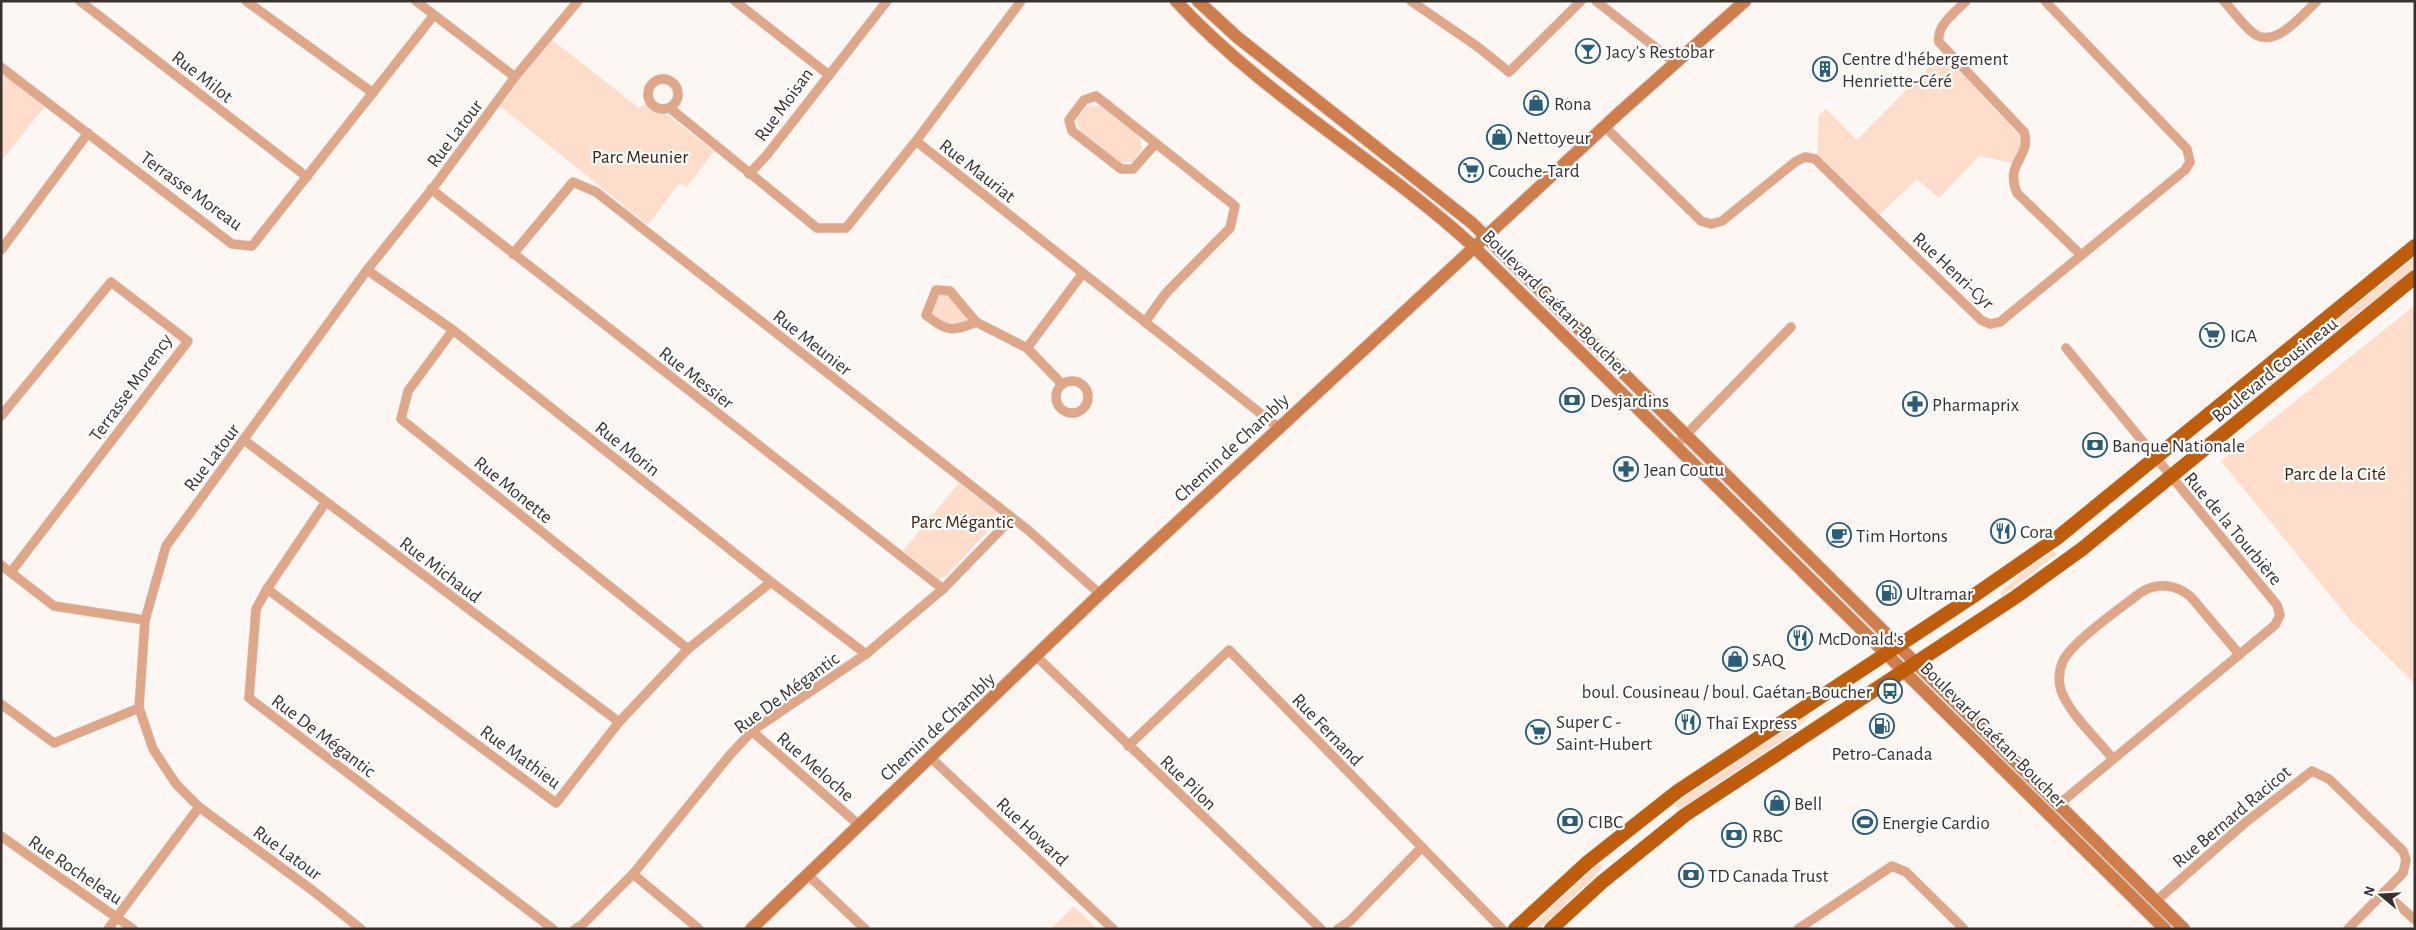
<svg xmlns="http://www.w3.org/2000/svg" width="2416" height="930" font-family="'Alegreya Sans',sans-serif">
  <rect width="100%" height="100%" fill="#fdf7f3"/>
  <g fill="#feddca">
    <path d="M551,39L639,108L646,103L658,112L666,114L714,151L687,187L679,183L648,225L500,106Z"/>
    <path d="M1943,53L2025,142L2013,163L1979,156L1939,198L1917,179L1879,215L1817,157L1819,115L1826,109L1857,140Z"/>
    <path d="M1,67L47,104L1,161Z"/>
    <path d="M1099,105L1140,136L1142,149L1133,162L1121,163L1081,132L1076,121L1086,107Z"/>
    <path d="M2415,257V267L2242,408L2239,405L2314,339Z"/>
    <path d="M938,293L949,295L973,320L955,329L929,315Z"/>
    <path d="M2415,305V684L2350,620L2221,461Z"/>
    <path d="M959,483L998,513L996,522L946,576L939,579L903,551Z"/>
    <path d="M2054,551L2057,554L2002,596L2000,593L2019,575Z"/>
    <path d="M1804,717L1806,720L1787,737L1680,809L1676,808L1677,802Z"/>
    <path d="M1599,863L1602,867L1590,881L1539,929H1528Z"/>
    <path d="M1074,906L1097,929H1051Z"/>
  </g>
  <g fill="none" stroke-linecap="round" stroke-linejoin="round">
    <defs>
      <g id="street">
        <path d="M80,1L307,177"/>
        <path d="M246,1L373,93"/>
        <path d="M416,1L515,77"/>
        <path d="M735,1L829,75"/>
        <path d="M1411,1L1478,47L1509,72L1581,1"/>
        <path d="M1596,1L1674,62"/>
        <path d="M1966,1C1955,13 1936,25 1939,42L2024,132C2032,157 2004,162 2017,193L2081,255"/>
        <path d="M2224,1C2232,10 2246,29 2256,35C2277,47 2303,14 2317,1"/>
        <path d="M1,67L232,244L252,246L434,15"/>
        <circle cx="663" cy="94" r="15"/>
        <path d="M671,109L817,228H846L916,141L1021,1"/>
        <path d="M1604,126L1701,221L1711,224L1722,221L1795,162L1805,157L1815,159L1981,320L1990,324L2000,322L2185,170L2190,162L2187,149L2045,1"/>
        <path d="M916,141L1279,428"/>
        <path d="M749,174L766,156L887,1"/>
        <path d="M431,189L943,589"/>
        <path d="M1,250L88,133"/>
        <path d="M513,254L573,182L596,192L1028,530L1100,594"/>
        <path d="M367,270L453,330L771,582L866,654"/>
        <path d="M976,322C952,332 947,332 926,315L936,290L950,291L976,322L1027,348L1062,384"/>
        <path d="M1145,322L1166,293L1230,228L1235,206L1096,96L1084,100L1069,120L1072,131L1121,169H1133L1156,143"/>
        <path d="M453,330L408,391L401,419L688,649"/>
        <path d="M1027,348L1083,273"/>
        <circle cx="1072" cy="397" r="16"/>
        <path d="M1,416L111,282L188,341L11,572"/>
        <path d="M244,440L619,722"/>
        <path d="M1675,446L1791,327"/>
        <path d="M325,503L267,589L256,609L249,698L553,929"/>
        <path d="M1,565L54,606L145,620"/>
        <path d="M267,589L556,803L619,722L688,649L771,582"/>
        <path d="M1037,657L1321,929"/>
        <path d="M1,704L54,743L139,708"/>
        <path d="M752,731L859,825"/>
        <path d="M1128,746L1229,650L1502,929"/>
        <path d="M930,757L1113,929"/>
        <path d="M2113,759C2098,740 2072,716 2063,695C2058,685 2058,672 2063,661C2072,642 2122,607 2140,593C2157,582 2176,584 2191,597L2239,654"/>
        <path d="M2058,805L2275,625L2280,615L2277,605L2066,348"/>
        <path d="M1,836L133,929"/>
        <path d="M633,874L699,929"/>
        <path d="M808,875L865,929"/>
        <path d="M2384,892L2415,920"/>
        <path d="M2156,901L2246,822L2312,771L2329,779L2403,851L2406,860L2403,873L2348,929"/>
        <path d="M108,929L199,807"/>
        <path d="M361,929L312,890L199,807L176,784L153,749L139,708L145,620L166,546L367,270L436,184L515,77L578,1"/>
        <path d="M575,929L582,925L633,874L729,756L752,731L866,654L943,589L1012,518"/>
        <path d="M1338,929L1350,921L1422,847"/>
        <path d="M1798,929L1892,866L1906,872L1964,929"/>
      </g>
      <g id="secondary">
        <path d="M1176,1C1264,96 1379,160 1474,247L2165,929"/>
        <path d="M1198,1L1237,37L1472,223L2184,929"/>
        <path d="M751,929L1100,594L1618,114L1745,1"/>
      </g>
      <g id="primary">
        <path d="M1515,929L1588,862L1678,791L1969,599L2057,538L2415,246"/>
        <path d="M1551,929L1602,882L1685,815L2017,596L2082,549L2415,277"/>
      </g>
    </defs>
    <use href="#street" stroke="#dad4d0" stroke-width="10"/>
    <use href="#secondary" stroke="#dad4d0" stroke-width="14"/>
    <use href="#primary" stroke="#dad4d0" stroke-width="15"/>
    <use href="#street" stroke="#dfa787" stroke-width="9"/>
    <use href="#secondary" stroke="#ce7d4b" stroke-width="12"/>
    <use href="#primary" stroke="#c05d0b" stroke-width="14"/>
  </g>
  <defs>
    <symbol id="bar-ring" viewBox="-11 -11 22 22"><circle r="9.5" fill="#fff" stroke="#295d79" stroke-width="1.5"/><path d="M-6-5H6L.8 .8V4.5H3.5V6h-7V4.5H-.8V.8Z" fill="#295d79"/></symbol>
    <symbol id="building-ring" viewBox="-11 -11 22 22"><circle r="9.5" fill="#fff" stroke="#295d79" stroke-width="1.5"/><path d="M-4-6H4V6H1V3H-1V6H-4ZM-2.5-4.3h1.7v1.8h-1.7ZM.8-4.3h1.7v1.8H.8ZM-2.5-1h1.7V.8h-1.7ZM.8-1h1.7V.8H.8Z" fill="#295d79"/></symbol>
    <symbol id="shop-ring" viewBox="-11 -11 22 22"><circle r="9.5" fill="#fff" stroke="#295d79" stroke-width="1.5"/><path d="M-5-2.5h2.3a2.7 3.5 0 0 1 5.4 0H5L5.5 6h-11ZM-1.5-2.5h3a1.5 2.3 0 0 0-3 0Z" fill="#295d79"/></symbol>
    <symbol id="supermarket-ring" viewBox="-11 -11 22 22"><circle r="9.5" fill="#fff" stroke="#295d79" stroke-width="1.5"/><path d="M-6-5.5h2.5l.6 2H6L4.5 2H-2.5L-4.4-4H-6ZM-1.5 3.2a1.3 1.3 0 1 0 .1 0ZM3 3.2a1.3 1.3 0 1 0 .1 0Z" fill="#295d79"/></symbol>
    <symbol id="bank-ring" viewBox="-11 -11 22 22"><circle r="9.5" fill="#fff" stroke="#295d79" stroke-width="1.5"/><path d="M-6-4H6V4H-6ZM0-2.3a2.3 2.3 0 1 0 0 4.6a2.3 2.3 0 1 0 0-4.6Z" fill="#295d79"/></symbol>
    <symbol id="pharmacy-ring" viewBox="-11 -11 22 22"><circle r="9.5" fill="#fff" stroke="#295d79" stroke-width="1.5"/><path d="M-2-6h4v4h4v4h-4v4h-4v-4h-4v-4h4Z" fill="#295d79"/></symbol>
    <symbol id="restaurant-ring" viewBox="-11 -11 22 22"><circle r="9.5" fill="#fff" stroke="#295d79" stroke-width="1.5"/><path d="M-5-6h1v4h1v-4h1v4h1v-4h1v5L-1.5 .5V6h-2V.5L-5-1ZM5-6V6H3V1.5H1.5Q1.5-4 5-6Z" fill="#295d79"/></symbol>
    <symbol id="cafe-ring" viewBox="-11 -11 22 22"><circle r="9.5" fill="#fff" stroke="#295d79" stroke-width="1.5"/><path d="M-5.5-4.5H6V0H3Q3 3.5 0 3.5H-2.5Q-5.5 3.5-5.5 0ZM3-3.2v2h1.7v-2ZM-6 4.5H4V6H-6Z" fill="#295d79"/></symbol>
    <symbol id="fuel-ring" viewBox="-11 -11 22 22"><circle r="9.5" fill="#fff" stroke="#295d79" stroke-width="1.5"/><path d="M-5.5-6h7V0h2V4h1.3V-2.5L3-4.5l.8-.8L6-3V5H2.5V1h-1V6h-7ZM-4.2-4.7v3.2H.2V-4.7Z" fill="#295d79"/></symbol>
    <symbol id="bus-ring" viewBox="-11 -11 22 22"><circle r="9.5" fill="#fff" stroke="#295d79" stroke-width="1.5"/><path d="M-5-6H5V4H4V6H2V4H-2V6H-4V4H-5ZM-3.5-4V0h7V-4ZM-3.5 1.2v1.5H-2V1.2ZM2 1.2v1.5H3.5V1.2Z" fill="#295d79"/></symbol>
    <symbol id="stadium-ring" viewBox="-11 -11 22 22"><circle r="9.5" fill="#fff" stroke="#295d79" stroke-width="1.5"/><path d="M0-5a6.5 5 0 1 0 0 10a6.5 5 0 1 0 0-10ZM-3.5-1.8h7v3.6h-7Z" fill="#295d79"/></symbol>
  </defs>
  <g fill-rule="evenodd">
    <use href="#bar-ring" x="1574" y="37" width="28" height="28"/>
    <use href="#building-ring" x="1811" y="55" width="28" height="28"/>
    <use href="#shop-ring" x="1522" y="89" width="28" height="28"/>
    <use href="#shop-ring" x="1485" y="123" width="28" height="28"/>
    <use href="#supermarket-ring" x="1457" y="156" width="28" height="28"/>
    <use href="#supermarket-ring" x="2198" y="321" width="28" height="28"/>
    <use href="#bank-ring" x="1558" y="386" width="28" height="28"/>
    <use href="#pharmacy-ring" x="1901" y="390" width="28" height="28"/>
    <use href="#bank-ring" x="2081" y="431" width="28" height="28"/>
    <use href="#pharmacy-ring" x="1612" y="455" width="28" height="28"/>
    <use href="#restaurant-ring" x="1989" y="517" width="28" height="28"/>
    <use href="#cafe-ring" x="1825" y="521" width="28" height="28"/>
    <use href="#fuel-ring" x="1875" y="579" width="28" height="28"/>
    <use href="#restaurant-ring" x="1786" y="624" width="28" height="28"/>
    <use href="#shop-ring" x="1721" y="645" width="28" height="28"/>
    <use href="#bus-ring" x="1876" y="677" width="28" height="28"/>
    <use href="#restaurant-ring" x="1674" y="708" width="28" height="28"/>
    <use href="#fuel-ring" x="1868" y="712" width="28" height="28"/>
    <use href="#supermarket-ring" x="1524" y="718" width="28" height="28"/>
    <use href="#shop-ring" x="1763" y="789" width="28" height="28"/>
    <use href="#bank-ring" x="1556" y="807" width="28" height="28"/>
    <use href="#stadium-ring" x="1851" y="808" width="28" height="28"/>
    <use href="#bank-ring" x="1720" y="821" width="28" height="28"/>
    <use href="#bank-ring" x="1677" y="861" width="28" height="28"/>
  </g>
  <g text-anchor="middle" stroke-width="4.5" stroke-linejoin="round" paint-order="stroke">
    <g font-size="19" fill="#38322f" stroke="#fff" text-anchor="start">
      <text x="1606" y="58">Jacy's Restobar</text>
      <text x="1842" y="65">Centre d'hébergement<tspan x="1842" dy="22">Henriette-Céré</tspan></text>
      <text x="1554" y="110">Rona</text>
      <text x="1516" y="144">Nettoyeur</text>
      <text x="1488" y="177">Couche-Tard</text>
      <text x="2230" y="342">IGA</text>
      <text x="1590" y="407">Desjardins</text>
      <text x="1932" y="411">Pharmaprix</text>
      <text x="2112" y="452">Banque Nationale</text>
      <text x="1644" y="476">Jean Coutu</text>
      <text x="2020" y="538">Cora</text>
      <text x="1856" y="542">Tim Hortons</text>
      <text x="1906" y="600">Ultramar</text>
      <text x="1818" y="645">McDonald's</text>
      <text x="1752" y="666">SAQ</text>
      <text x="1872" y="698" text-anchor="end">boul. Cousineau / boul. Gaétan-Boucher</text>
      <text x="1556" y="728">Super C -<tspan x="1556" dy="22">Saint-Hubert</tspan></text>
      <text x="1706" y="729">Thaï Express</text>
      <text x="1882" y="760" text-anchor="middle">Petro-Canada</text>
      <text x="1794" y="810">Bell</text>
      <text x="1588" y="828">CIBC</text>
      <text x="1882" y="829">Energie Cardio</text>
      <text x="1752" y="842">RBC</text>
      <text x="1708" y="882">TD Canada Trust</text>
    </g>
    <g font-size="19" fill="#38322f" stroke="#fff">
      <text transform="translate(203 76) rotate(38)" y="7">Rue Milot</text>
      <text transform="translate(783 104) rotate(-54)" y="7">Rue Moisan</text>
      <text transform="translate(454 133) rotate(-53)" y="7">Rue Latour</text>
      <text transform="translate(978 170) rotate(38)" y="7">Rue Mauriat</text>
      <text transform="translate(192 190) rotate(36)" y="7">Terrasse Moreau</text>
      <text transform="translate(1954 270) rotate(43)" y="7">Rue Henri-Cyr</text>
      <text transform="translate(1556 302) rotate(45)" y="7">Boulevard Gaétan-Boucher</text>
      <text transform="translate(813 342) rotate(38)" y="7">Rue Meunier</text>
      <text transform="translate(2274 369) rotate(-39)" y="7">Boulevard Cousineau</text>
      <text transform="translate(697 377) rotate(38)" y="7">Rue Messier</text>
      <text transform="translate(130 387) rotate(-54)" y="7">Terrasse Morency</text>
      <text transform="translate(1231 447) rotate(-43)" y="7">Chemin de Chambly</text>
      <text transform="translate(628 448) rotate(38)" y="7">Rue Morin</text>
      <text transform="translate(211 457) rotate(-53)" y="7">Rue Latour</text>
      <text transform="translate(514 489) rotate(39)" y="7">Rue Monette</text>
      <text transform="translate(2234 528) rotate(50)" y="7">Rue de la Tourbière</text>
      <text transform="translate(441 569) rotate(37)" y="7">Rue Michaud</text>
      <text transform="translate(786 692) rotate(-36)" y="7">Rue De Mégantic</text>
      <text transform="translate(937 726) rotate(-43)" y="7">Chemin de Chambly</text>
      <text transform="translate(1328 729) rotate(46)" y="7">Rue Fernand</text>
      <text transform="translate(1994 734) rotate(45)" y="7">Boulevard Gaétan-Boucher</text>
      <text transform="translate(324 735) rotate(37)" y="7">Rue De Mégantic</text>
      <text transform="translate(521 756) rotate(36)" y="7">Rue Mathieu</text>
      <text transform="translate(816 766) rotate(41)" y="7">Rue Meloche</text>
      <text transform="translate(1189 782) rotate(44)" y="7">Rue Pilon</text>
      <text transform="translate(2231 816) rotate(-40)" y="7">Rue Bernard Racicot</text>
      <text transform="translate(1033 831) rotate(43)" y="7">Rue Howard</text>
      <text transform="translate(288 852) rotate(36)" y="7">Rue Latour</text>
      <text transform="translate(76 869) rotate(34)" y="7">Rue Rocheleau</text>
    </g>
    <g font-size="19" fill="#43230f" stroke="#fff">
      <text x="640" y="163">Parc Meunier</text>
      <text x="2335" y="480">Parc de la Cité</text>
      <text x="962" y="528">Parc Mégantic</text>
    </g>
  </g>
  <rect width="2416" height="930" fill="none" stroke="#38322f" stroke-width="5"/>
  <g transform="translate(2381 895) rotate(288)" stroke="#ffffff" stroke-width="4" paint-order="stroke">
  <path d="M0-4L9 19L0 12L-9 19Z" fill="#38322f"/>
  <text y="-8" font-size="14" font-weight="bold" text-anchor="middle" fill="#38322f">N</text>
  </g>
</svg>
